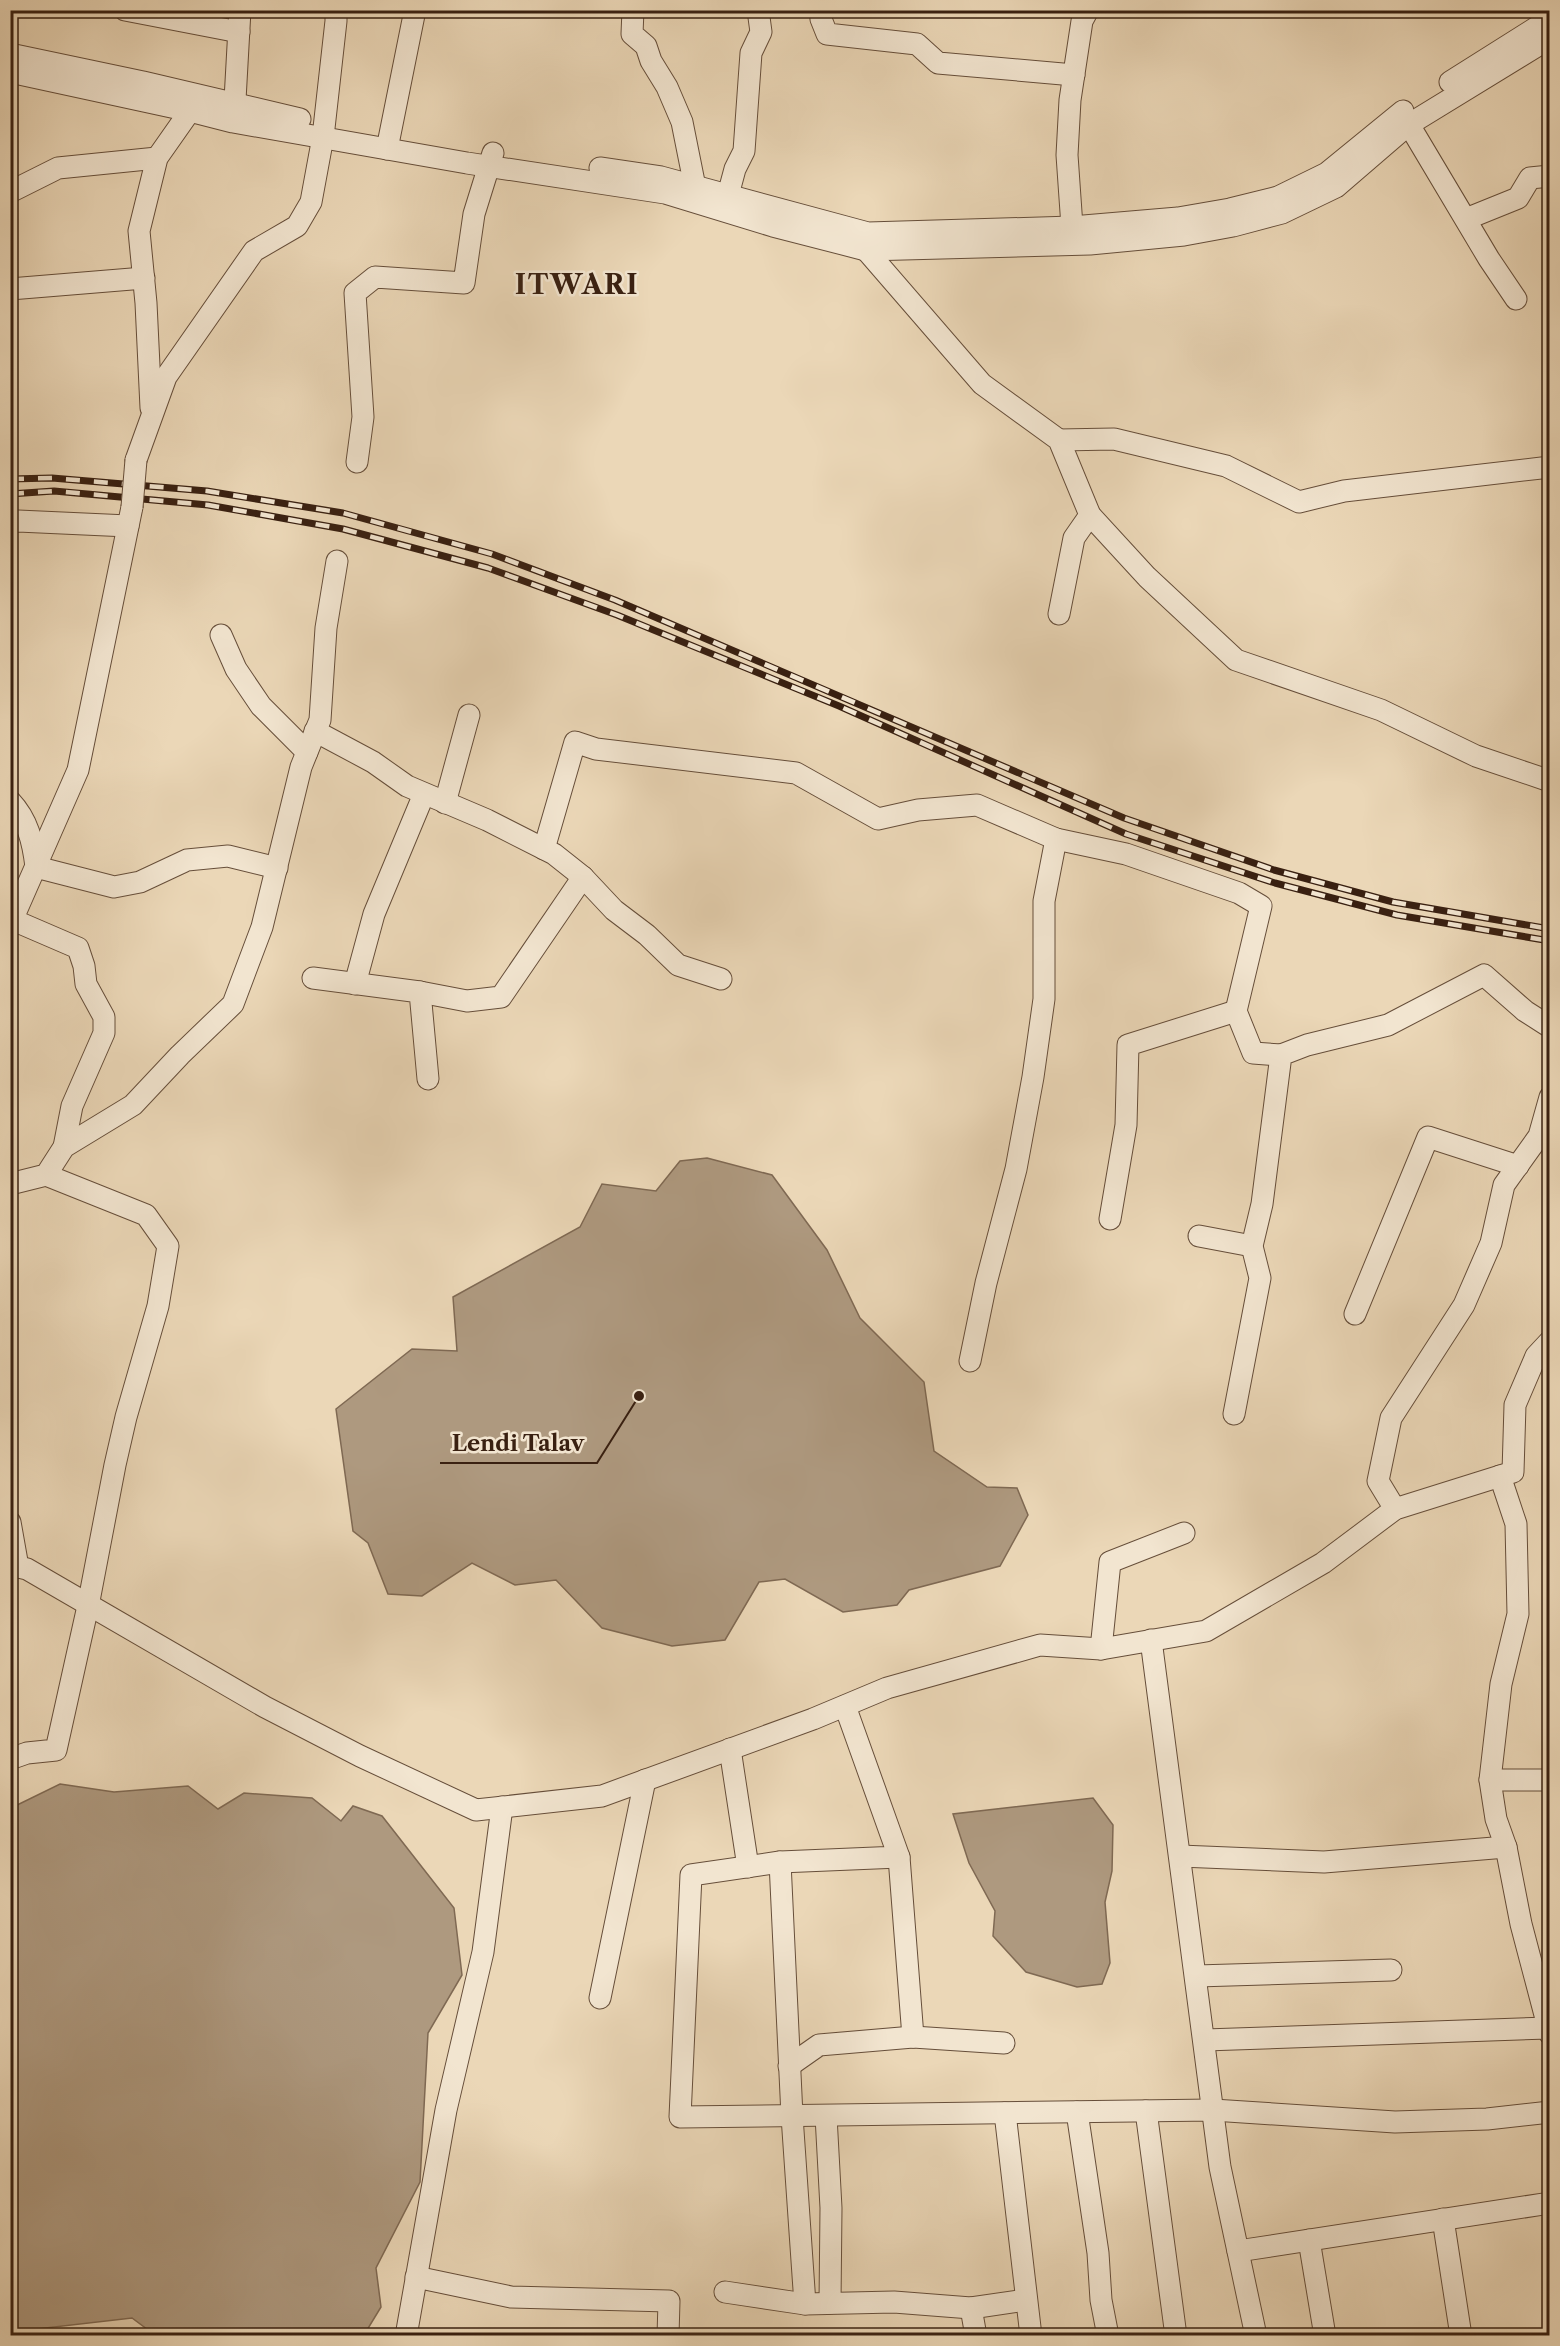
<svg xmlns="http://www.w3.org/2000/svg" width="1560" height="2346" font-family="'Libre Caslon Text',serif">
  <rect width="100%" height="100%" fill="#ebd7b7"/>
  <filter id="stains"><feTurbulence type="fractalNoise" baseFrequency=".00333" numOctaves="4"/><feColorMatrix values="0 0 0 0 .2 0 0 0 0 .09 0 0 0 0 .02 0 0 0 .5 -.17"/></filter>
  <radialGradient id="worn" r=".72"><stop offset=".6" stop-color="#630" stop-opacity="0"/><stop offset="1" stop-color="#630" stop-opacity=".3"/></radialGradient>
  <g fill="#ae997f" stroke="#7f6953" stroke-width="1.5">
    <path d="M707,1158L772,1175L827,1250L860,1318L924,1382L934,1451L987,1487L1017,1488L1028,1515L1000,1566L909,1590L897,1605L843,1612L785,1579L759,1582L725,1640L672,1646L602,1628L556,1580L515,1585L472,1563L422,1596L388,1594L368,1543L353,1531L336,1409L412,1349L457,1351L453,1297L580,1227L602,1184L656,1191L680,1161Z"/>
    <path d="M60,1784L114,1792L188,1786L218,1809L244,1793L312,1798L341,1821L353,1806L382,1816L454,1908L462,1975L428,2033L420,2182L376,2268L381,2307L364,2335H155L132,2318L11,2332V1808Z"/>
    <path d="M1093,1798L1113,1825L1112,1871L1105,1902L1110,1963L1102,1984L1077,1987L1026,1972L993,1936L995,1911L969,1863L953,1814Z"/>
  </g>
  <g fill="none" stroke-linecap="round" stroke-linejoin="round">
    <defs>
      <g id="minor">
        <path d="M125,10L239,32"/>
        <path d="M633,10L632,34L646,46L651,61L667,87L682,122L697,197"/>
        <path d="M820,10L821,19L827,34L917,44L938,63L1074,75"/>
        <path d="M10,54L143,82L300,119"/>
        <path d="M10,72L190,111L233,122L467,163L665,193L773,226L866,250L1090,244L1184,235L1233,226L1282,213L1336,187L1408,125L1550,38"/>
        <path d="M1450,82L1545,22L1550,23"/>
        <path d="M1402,113L1489,259L1516,299"/>
        <path d="M234,118L240,10"/>
        <path d="M387,149L415,10"/>
        <path d="M600,168L661,177L868,233L1072,227L1178,218L1230,209L1278,197L1327,173L1403,111"/>
        <path d="M10,192L58,168L157,158"/>
        <path d="M728,195L735,169L744,151L751,53L761,32L758,10"/>
        <path d="M1466,219L1518,198L1530,178L1550,176"/>
        <path d="M867,241L866,250L982,384L1059,440L1090,515L1147,577L1236,660L1381,710L1476,756L1550,781"/>
        <path d="M1073,241L1067,155L1070,100L1082,21L1088,10"/>
        <path d="M10,289L144,278"/>
        <path d="M151,408L146,303L139,231L157,158L190,111L193,99"/>
        <path d="M1059,440L1114,439L1226,466L1299,502L1344,491L1550,467"/>
        <path d="M136,460L166,377L254,251L297,226L311,202L323,137L336,21V10"/>
        <path d="M357,462L363,417L355,293L375,277L464,283L474,214L493,153"/>
        <path d="M10,523L18,521L128,526"/>
        <path d="M1059,614L1074,538L1090,515"/>
        <path d="M221,635L236,669L261,706L307,752"/>
        <path d="M315,731L373,762L407,786L487,820L554,854L583,877L614,910L647,935L678,965L721,979"/>
        <path d="M10,801C28,820 33,842 36,867L114,887L140,882L187,860L228,856L277,868"/>
        <path d="M445,803L469,715"/>
        <path d="M544,849L575,742L596,749L796,773L878,819L918,810L977,805L1056,839"/>
        <path d="M13,920L78,948L84,966L86,984L104,1017V1033L72,1106L64,1147"/>
        <path d="M10,925L78,770L132,507"/>
        <path d="M313,978L420,992L428,1079"/>
        <path d="M355,984L374,914L424,794"/>
        <path d="M420,992L467,1001L501,997L583,877"/>
        <path d="M10,1184L46,1175L64,1147L133,1105L180,1055L233,1004L262,927L301,767L320,720L326,628L337,561"/>
        <path d="M1110,1219L1126,1125L1128,1045L1236,1011"/>
        <path d="M1199,1236L1252,1246"/>
        <path d="M1355,1314L1428,1137L1518,1166"/>
        <path d="M970,1361L986,1283L1016,1169L1033,1077L1044,999V901L1056,839L1126,854L1239,893L1261,906L1236,1011L1253,1053L1281,1055"/>
        <path d="M1234,1414L1260,1278L1252,1246L1262,1204L1281,1055L1307,1045L1388,1025L1484,975L1525,1011L1550,1027"/>
        <path d="M1500,1476L1516,1524L1518,1614L1501,1684L1490,1780L1496,1819L1506,1847L1521,1924L1550,2034"/>
        <path d="M1395,1509L1378,1481L1391,1418L1464,1305L1491,1243L1504,1185L1539,1136L1550,1097"/>
        <path d="M10,1522L18,1567"/>
        <path d="M10,1565L27,1569L265,1707L360,1756L476,1810L602,1796L813,1719L887,1688L1040,1645L1101,1649L1206,1631L1323,1563L1395,1509L1513,1472L1515,1405L1536,1356L1550,1341"/>
        <path d="M1151,1640L1220,2167L1256,2336"/>
        <path d="M1101,1649L1110,1562L1184,1533"/>
        <path d="M845,1706L899,1857L780,1862L691,1875L680,2117L1213,2110L1395,2122L1487,2119L1550,2112"/>
        <path d="M730,1749L748,1867"/>
        <path d="M10,1759L27,1753L56,1750L88,1606L115,1465L126,1417L158,1306L168,1246L146,1215L46,1175"/>
        <path d="M1490,1780H1550"/>
        <path d="M1180,1856L1324,1862L1506,1847"/>
        <path d="M899,1857L913,2037"/>
        <path d="M780,1862L792,2116L805,2304"/>
        <path d="M1197,1976L1391,1970"/>
        <path d="M600,1998L645,1780"/>
        <path d="M1205,2040L1548,2028"/>
        <path d="M789,2066L819,2045L913,2037L1004,2043"/>
        <path d="M1146,2111L1176,2336"/>
        <path d="M1077,2112L1098,2253L1101,2300L1108,2336"/>
        <path d="M1005,2113L1031,2336"/>
        <path d="M826,2116L831,2208L830,2303"/>
        <path d="M1443,2219L1461,2336"/>
        <path d="M1309,2240L1325,2336"/>
        <path d="M1238,2251L1550,2203"/>
        <path d="M416,2277L511,2297L669,2301L668,2336"/>
        <path d="M725,2292L805,2304L894,2302L971,2308L1026,2300"/>
        <path d="M971,2308L976,2336"/>
        <path d="M406,2336L446,2110L483,1952L502,1807"/>
      </g>
    </defs>
    <use href="#minor" stroke="#664e3a" stroke-width="23"/>
    <use href="#minor" stroke="#f2e5d0" stroke-width="21"/>
    <defs>
      <g id="rail">
        <path d="M10,479L52,478L207,491L343,513L492,554L615,600L1124,818L1274,870L1393,902L1550,929"/>
        <path d="M10,494L54,491L208,505L343,529L488,568L617,615L839,706L1126,834L1275,883L1397,915L1550,941"/>
      </g>
    </defs>
    <use href="#rail" stroke="#392011" stroke-width="7"/>
    <use href="#rail" stroke="#f2e5d0" stroke-width="4.5" stroke-dasharray="14" stroke-linecap="butt"/>
    <defs>
      <path id="minor-bridge" d="M132,507L136,460"/>
    </defs>
    <use href="#minor-bridge" stroke="#664e3a" stroke-width="23" stroke-linecap="butt"/>
    <use href="#minor-bridge" stroke="#f2e5d0" stroke-width="21"/>
  </g>
  <g text-anchor="middle" stroke-width="5" stroke-linejoin="round" paint-order="stroke">
    <g font-size="27" font-weight="bold" letter-spacing="1.5" fill="#392011" stroke="#f2e5d0">
      <text x="577" y="294">ITWARI</text>
    </g>
  </g>
  <path fill="none" stroke="#392011" stroke-width="2" d="M639 1396L597 1463H440"/>
  <circle fill="#392011" stroke="#f2e5d0" stroke-width="2" cx="639" cy="1396" r="6"/>
  <g font-size="22" text-anchor="middle" font-weight="bold" fill="#392011" stroke="#f2e5d0" stroke-width="5" stroke-linejoin="round" paint-order="stroke">
    <text x="518" y="1451">Lendi Talav</text>
  </g>
  <rect width="1560" height="2346" fill="none" stroke="#ebd7b7" stroke-width="36"/>
  <rect x="12" y="12" width="1536" height="2322" fill="none" stroke="#392011" stroke-width="3"/>
  <rect x="18" y="18" width="1524" height="2310" fill="none" stroke="#392011" stroke-width="1.5"/>
  <rect width="100%" height="100%" filter="url(#stains)"/>
  <rect width="100%" height="100%" fill="url(#worn)"/>
</svg>
